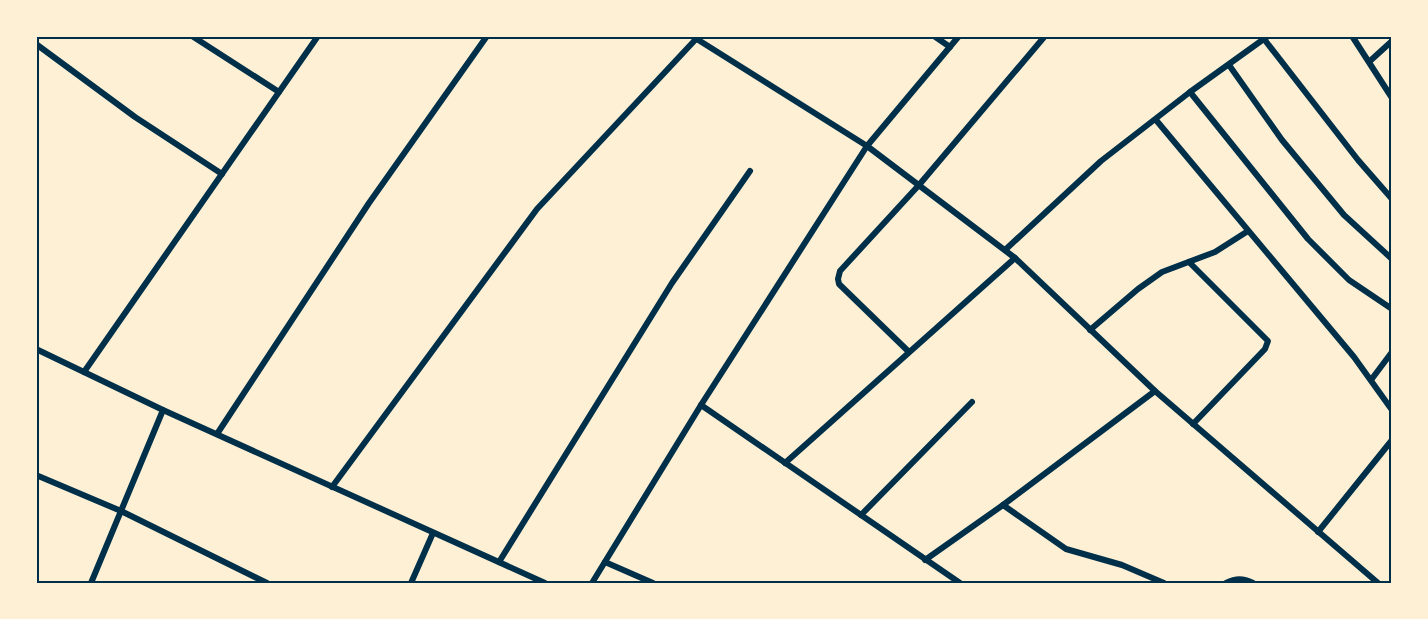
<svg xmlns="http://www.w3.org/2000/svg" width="1428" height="619" font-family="'Noto Sans',sans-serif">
  <rect width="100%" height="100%" fill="#fdf0d5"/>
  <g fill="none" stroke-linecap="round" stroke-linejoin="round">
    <g stroke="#003049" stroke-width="6">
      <path d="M192,36L279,92"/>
      <path d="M692,36L867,146L1015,258L1155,391L1378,583"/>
      <path d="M934,36L950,47"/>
      <path d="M1352,36L1392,98"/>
      <path d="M1264,39L1358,160L1392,199"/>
      <path d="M36,44L135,117L222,174"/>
      <path d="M1370,61L1392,41"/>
      <path d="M1229,65L1282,140L1344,215L1392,259"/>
      <path d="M1190,92L1308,239L1349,280L1392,309"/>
      <path d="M1156,120L1354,357L1392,410"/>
      <path d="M1005,250L1101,161L1190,92L1268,36"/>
      <path d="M1189,262L1268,341L1265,349L1193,424"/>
      <path d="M1090,330L1138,289L1162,272L1215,252L1248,231"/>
      <path d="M36,349L163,410L545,583"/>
      <path d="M909,352L839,284L838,279L840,271L919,185L1045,36"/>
      <path d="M84,372L318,36"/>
      <path d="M1371,380L1392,352"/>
      <path d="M701,405L960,583"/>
      <path d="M217,434L369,203L487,36"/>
      <path d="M785,463L1015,258"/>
      <path d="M36,475L121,511L267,583"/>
      <path d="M332,487L537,209L696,39"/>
      <path d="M1003,505L1066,549L1122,565L1164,583"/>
      <path d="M861,515L972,402"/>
      <path d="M1318,532L1392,440"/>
      <path d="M925,560L1003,505L1155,391"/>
      <path d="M499,562L672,283L750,171"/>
      <path d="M605,562L653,583"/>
      <path d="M91,583L163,410"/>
      <path d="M411,583L433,533"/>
      <path d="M592,583L701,405L867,146L959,36"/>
      <path d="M1226,583C1236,578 1243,578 1253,583"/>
    </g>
  </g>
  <rect width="1428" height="619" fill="none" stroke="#fdf0d5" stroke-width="75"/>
  <rect x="38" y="38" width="1352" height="544" fill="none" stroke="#003049" stroke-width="2"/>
</svg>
